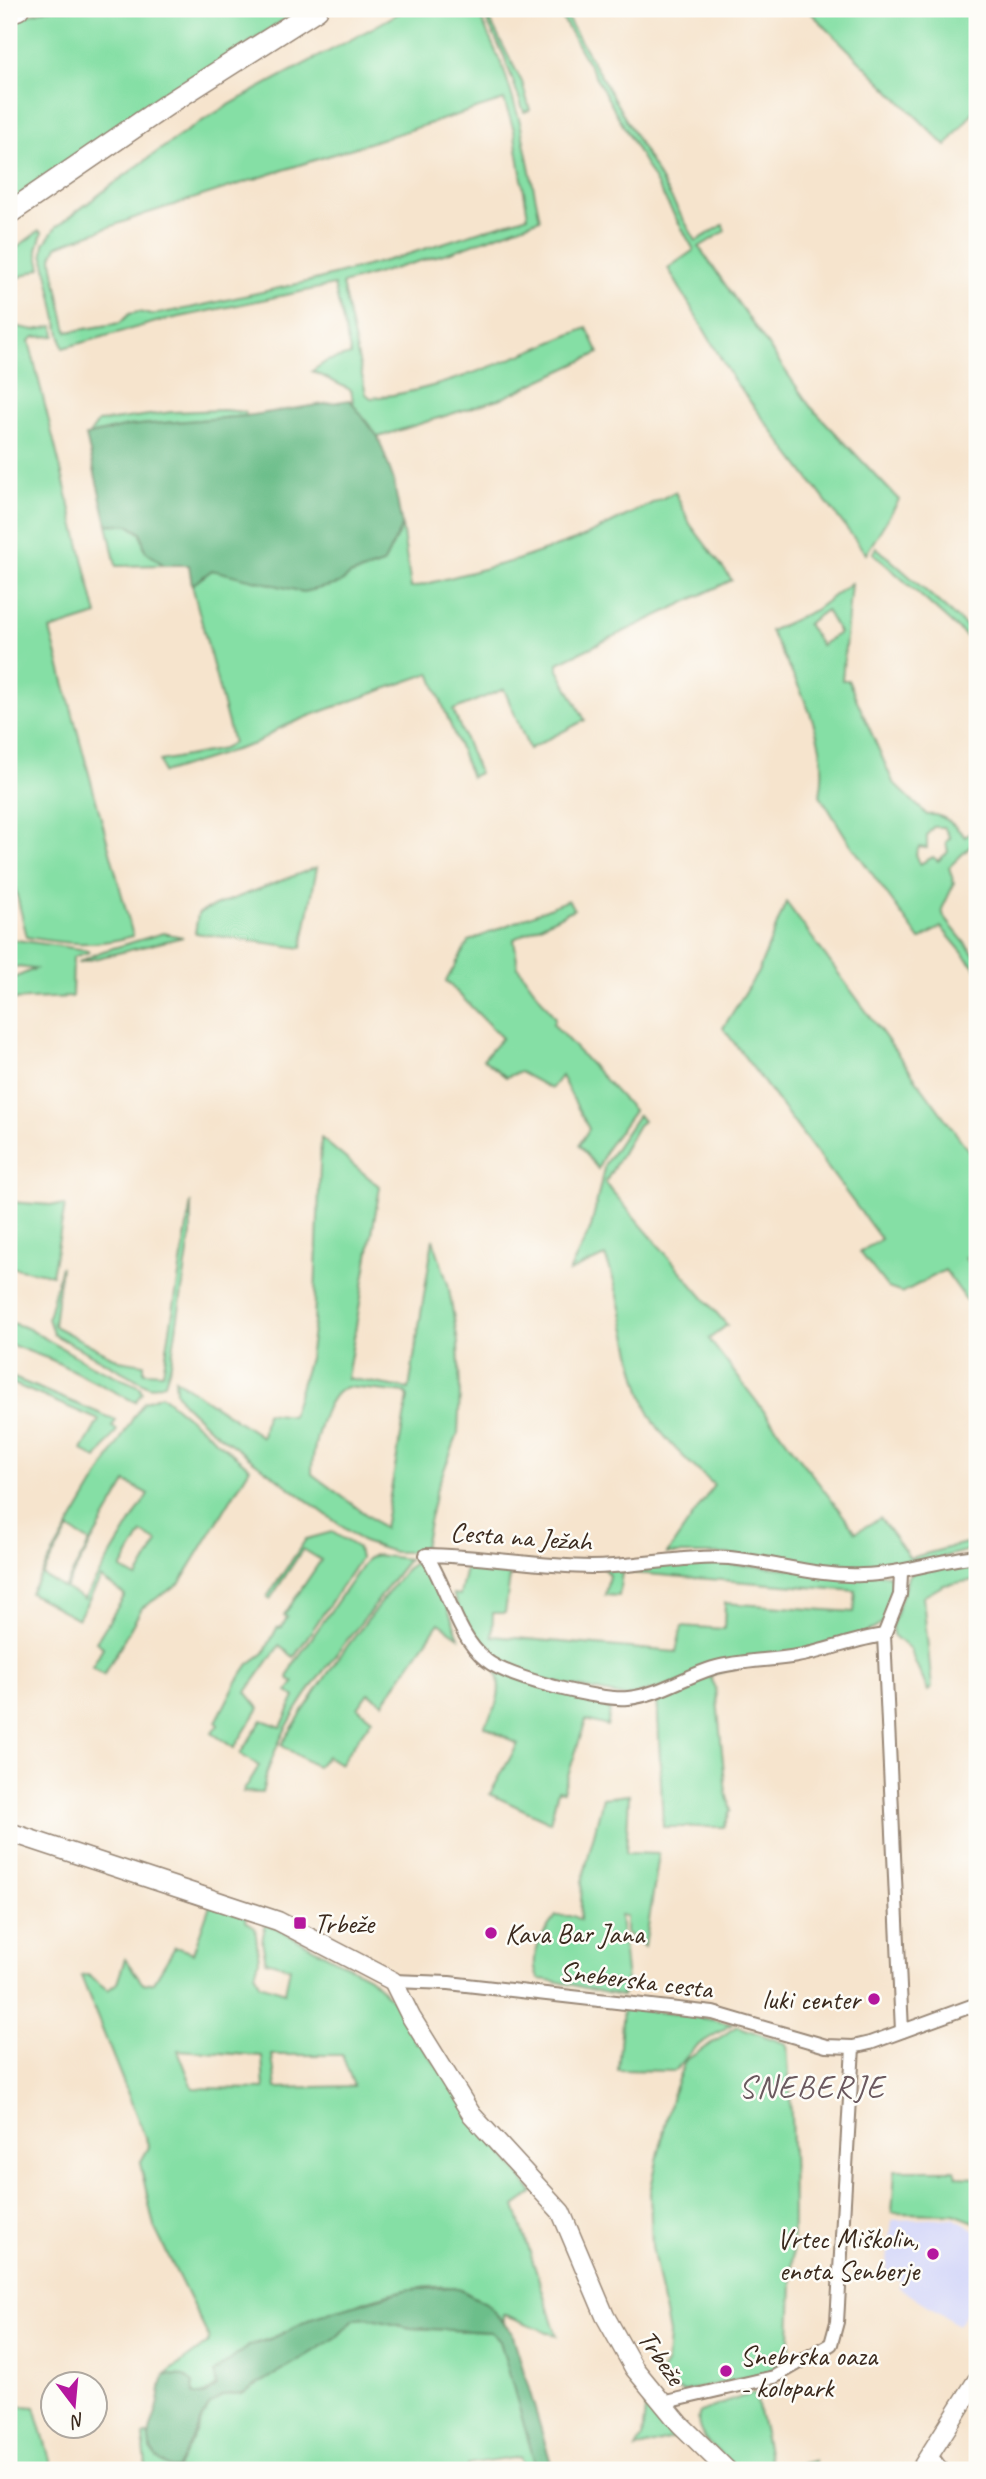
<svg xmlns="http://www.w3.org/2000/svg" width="986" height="2479" font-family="Caveat,sans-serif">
  <rect width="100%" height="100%" fill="#fdfcf7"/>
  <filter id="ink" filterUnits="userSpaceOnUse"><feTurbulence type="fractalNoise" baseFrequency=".0143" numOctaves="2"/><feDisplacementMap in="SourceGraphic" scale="14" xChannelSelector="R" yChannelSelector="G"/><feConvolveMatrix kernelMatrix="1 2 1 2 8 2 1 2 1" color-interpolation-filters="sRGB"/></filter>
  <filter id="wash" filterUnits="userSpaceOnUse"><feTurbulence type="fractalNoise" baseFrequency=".00686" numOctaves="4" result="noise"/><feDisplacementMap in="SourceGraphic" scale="28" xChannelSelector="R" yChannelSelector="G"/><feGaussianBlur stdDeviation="1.57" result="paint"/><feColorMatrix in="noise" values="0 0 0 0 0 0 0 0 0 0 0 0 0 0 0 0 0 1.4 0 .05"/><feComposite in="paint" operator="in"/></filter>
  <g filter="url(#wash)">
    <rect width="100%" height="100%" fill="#f6e4cd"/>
    <path fill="#d5d8f9" d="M953,2218L977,2231V2297L958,2325L898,2287L901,2280L885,2278L892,2220Z"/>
    <g fill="#85dfa5" stroke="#608462" stroke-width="2" fill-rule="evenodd">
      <path d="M47,9H300L9,203V21Z"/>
      <path d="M406,9H477L504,70L520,122L540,219L454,251L342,284L366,394L371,398C446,390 518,355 587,328L599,353L505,397L378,437L354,406L351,390L312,371L327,361L351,355L334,285L156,322L63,348L43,253L44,244L56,227C103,192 150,155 199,123C266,81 338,49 406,9ZM504,100L514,130L528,216L399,257L315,280L190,308L151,315L139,312L129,314L120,323L67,332L53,267L52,257L57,246L145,214Z"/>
      <path d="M481,9H484L522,82L530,110L524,112L504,56Z"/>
      <path d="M557,9H562L696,241L723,225L725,231L699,247L810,406L899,500L866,554L733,379L668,268L694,250Z"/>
      <path d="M807,9H917L924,15L931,9H977V89L973,112L946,146Z"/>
      <path d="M39,231L42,233L37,250L41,268L9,282V253Z"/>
      <path d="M9,325L35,330L54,326L55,336L34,337L29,341L97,615L50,630L133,936C95,947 65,944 27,937L9,863Z"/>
      <path d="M224,410L245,412L246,416L128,426L89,435L98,422L172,412Z"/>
      <path d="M675,492L690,524L732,580L558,663V670L585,720L529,749L504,689L453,710L479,773L471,777L430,673L312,715L278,729L257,743L163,773L160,761L223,749L233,743L192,585L212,570L339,584L350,575L383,564L402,526L411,588L517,560L581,538Z"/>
      <path d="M107,524L128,525L141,534L145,551L164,565L116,566Z"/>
      <path d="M876,547L977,636V646L873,553Z"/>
      <path d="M851,583L842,680H848L893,782L927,815C944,813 954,825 965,837L977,825V840L949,867L954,884L942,909L944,917L977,958V970L941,927L920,940L847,839L820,795C832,739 795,679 770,631L815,610ZM826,610L839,633L821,645L807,624ZM944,827L950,838L946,842L948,852L938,861L933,857L920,864L916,854L919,847L927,848V835L933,827Z"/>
      <path d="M317,867L302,948L195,933L198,914L207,909Z"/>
      <path d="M568,900L574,909L514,939L518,967L555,1018L553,1024L634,1111L607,1148L598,1169L579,1145L589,1129L561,1076L551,1089L520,1072L506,1077L483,1059L502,1038L446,981L469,941Z"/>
      <path d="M786,902L977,1162V1250L965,1258L977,1274V1315L945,1270L902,1293L888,1288L860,1252L881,1239L723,1028L758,972Z"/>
      <path d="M163,933L183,937L77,963L100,952Z"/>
      <path d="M9,939L87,950L89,952L73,957L72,997L9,1000V980L35,969L9,966Z"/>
      <path d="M638,1115L643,1121L638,1125L605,1183L727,1325L709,1339L856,1532L880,1518L910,1558L977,1540V1548L908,1566L848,1572L727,1554H667L714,1485C693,1466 657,1435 647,1408C628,1359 625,1305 605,1256L569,1272L591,1228L605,1164Z"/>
      <path d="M321,1138L380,1187L347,1378L409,1389L433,1239L448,1284L458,1342L460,1390L458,1434L436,1491L424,1546L414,1552H394L363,1542L208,1427L183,1403L176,1392L175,1379L262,1437L266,1413L292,1416L309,1358L314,1323ZM347,1387L406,1393L408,1397L384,1528L312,1474C311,1453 324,1391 347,1387Z"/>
      <path d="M9,1202L65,1206L52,1275L9,1267Z"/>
      <path d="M191,1202V1233L171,1363L165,1383L150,1387L53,1334L48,1318L61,1266L54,1326L119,1360L144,1364V1372L163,1373Z"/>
      <path d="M9,1322L27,1328L93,1366L140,1387L142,1393L135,1402L52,1360L9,1344Z"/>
      <path d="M9,1376L116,1420L112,1427L117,1430L97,1459L82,1450L99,1420L9,1382Z"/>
      <path d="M161,1395L250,1468L180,1583L142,1608L104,1675L92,1667L103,1647L96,1642L125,1595L101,1578L78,1619L30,1593L133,1418L144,1402ZM126,1482L148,1494L84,1599L65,1588ZM69,1529L90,1542L64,1588L42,1575ZM142,1533L158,1542L137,1578L121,1569Z"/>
      <path d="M332,1532L358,1548L360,1559L294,1657L279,1646L246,1692L259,1708L234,1748L212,1733L218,1725L216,1722L236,1683L249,1664L264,1653L277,1628L282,1627L287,1617L284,1615L321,1560L303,1549L270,1599L267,1597L306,1539Z"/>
      <path d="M375,1555L409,1559C393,1576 382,1597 367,1615C324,1670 276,1724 262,1793L243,1792L259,1766L240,1754L262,1720L281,1727L295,1697L287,1692L294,1683L288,1678L292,1666L367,1559Z"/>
      <path d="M977,1555L975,1580L944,1585L923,1597L932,1688L928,1691L910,1650L893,1635L892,1626L908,1577L913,1572Z"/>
      <path d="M420,1559L431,1565L459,1637L439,1623L383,1703L369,1693L358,1708L372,1719L340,1764L327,1756L317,1767L281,1745L336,1661L406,1569Z"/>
      <path d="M680,1561L889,1575C901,1586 894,1612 883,1622C878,1628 869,1631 863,1634L627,1697L527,1677L484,1654L466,1626L453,1594L460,1595L467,1563L511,1569L505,1613H493L492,1636L676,1652L682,1626L724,1629L725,1603L854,1612L856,1591L622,1572L619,1596L605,1595L609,1575L603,1568Z"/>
      <path d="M496,1670L604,1699C612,1707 610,1714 607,1726L586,1720L563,1791L558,1790L550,1822L490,1794L518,1744L484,1726C497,1707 503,1692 496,1670Z"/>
      <path d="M709,1673L716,1689L726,1793L731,1810L724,1827H663L657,1694Z"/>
      <path d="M629,1795L626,1853L659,1854L645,1947L626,1933V1916L620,1915L627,1982L622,1996C592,1991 569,1982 539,1979C527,1958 543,1932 556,1916H573L580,1920L582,1882L603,1798Z"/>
      <path d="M210,1905L246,1917V1921L255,1927L259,1960L255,1974L259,1984L285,1992L290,1968L266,1961L262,1941L266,1923L369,1977L394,2001L416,2043L419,2042L533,2193L515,2206L557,2336L504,2314V2321C493,2310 464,2288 451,2287C396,2282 327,2316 277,2336C268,2340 254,2342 247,2348C227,2364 223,2394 193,2396L184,2376L165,2375L207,2344L209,2338L154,2227L140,2163L149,2147L81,1976L88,1975L108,1990L117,1983L125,1959L143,1984L154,1982L175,1947L193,1953ZM178,2050L262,2056L264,2089L193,2088ZM272,2055H342L354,2086L276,2088Z"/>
      <path d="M623,2008L693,2016L732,2024L695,2047L675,2071L618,2070Z"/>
      <path d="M737,2026L787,2044C795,2150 794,2256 789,2362L764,2374L681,2392L680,2390L668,2391L660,2386L659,2375L667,2362L669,2334L652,2246L650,2192L656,2165L672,2095L685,2061Z"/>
      <path d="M895,2170H955L957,2176L977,2177V2223L954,2214L892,2213Z"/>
      <path d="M367,2318L411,2328L491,2332L500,2341L539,2470H524L519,2457L467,2465V2470H155L146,2466L143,2436L148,2434L152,2453L177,2469L209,2406L222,2396L242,2394L337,2337L354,2319Z"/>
      <path d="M755,2392L772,2470L814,2461L816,2470H740C724,2456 690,2436 700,2412Z"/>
      <path d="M646,2401L681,2436L636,2449L642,2438Z"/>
      <path d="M9,2405L35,2407L53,2470H9Z"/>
    </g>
    <g fill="#6cbe8a" stroke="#547454" stroke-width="2">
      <path d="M350,400L378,437L393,478L402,526L383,564L350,575L339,584L303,592L212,570L192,585L189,565H164L145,551L141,533L128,525L107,524L86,436L128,426L246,416Z"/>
      <path d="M454,2287L486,2303L512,2332L553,2470H539L536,2467L500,2341L491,2332L411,2328L367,2318L354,2319L337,2337L242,2394L222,2396L209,2406L177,2469C169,2468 164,2465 158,2459C140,2441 154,2423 159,2402C161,2392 160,2384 165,2375L184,2376L193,2383L194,2395H205L217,2386L214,2373L247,2347L273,2338L314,2317L405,2290Z"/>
    </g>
  </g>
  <g filter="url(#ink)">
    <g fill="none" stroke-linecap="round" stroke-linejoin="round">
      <defs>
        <g id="street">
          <path d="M901,1573L900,1595L884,1635L902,2031"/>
          <path d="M884,1635C855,1639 827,1651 797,1656C769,1661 741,1660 713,1668C684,1677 658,1695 628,1698C600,1701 507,1678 486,1660C455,1635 448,1587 426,1555C481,1556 536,1566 591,1567C637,1567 684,1555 730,1558C774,1562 817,1577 862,1575C902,1574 938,1560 977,1556"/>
          <path d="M393,1981L449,1983L713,2013L826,2046L853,2047L870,2043L977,2004"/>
          <path d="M662,2403L774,2377L831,2344L837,2322L853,2047"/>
          <path d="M930,2454L942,2470"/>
        </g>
        <g id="secondary">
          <path d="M9,1832L278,1921L393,1981L411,2017L472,2115L561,2212L605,2316L634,2368L680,2424L727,2470"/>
          <path d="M920,2470L977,2380"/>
        </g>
        <g id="highway">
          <path d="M9,12L18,9"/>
          <path d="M9,213L168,104L317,9"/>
        </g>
      </defs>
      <use href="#street" stroke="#988776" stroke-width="16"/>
      <use href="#secondary" stroke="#988776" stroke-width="21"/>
      <use href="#highway" stroke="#988776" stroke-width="24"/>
      <use href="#street" stroke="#fff" stroke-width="12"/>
      <use href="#secondary" stroke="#fff" stroke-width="18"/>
      <use href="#highway" stroke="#fff" stroke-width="21"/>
    </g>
  </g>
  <g fill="#b5179e" stroke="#fdfcf7" stroke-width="2.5">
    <rect x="293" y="1916" width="14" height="14" rx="3.5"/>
    <circle cx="491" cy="1933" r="7"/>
    <circle cx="874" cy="1999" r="7"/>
    <circle cx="933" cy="2254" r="7"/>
    <circle cx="726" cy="2371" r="7"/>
  </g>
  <g text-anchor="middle" stroke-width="5" stroke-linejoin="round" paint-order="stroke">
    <g font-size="28" fill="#3b2a1e" stroke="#fdfcf7">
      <text transform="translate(521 1536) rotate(4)" y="10">Cesta na Ježah</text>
      <text transform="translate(636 1979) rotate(7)" y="10">Sneberska cesta</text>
      <text transform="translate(662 2357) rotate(55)" y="10">Trbeže</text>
    </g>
    <g font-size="28" fill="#3b2a1e" stroke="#fdfcf7" text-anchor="start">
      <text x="314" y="1933">Trbeže</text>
      <text x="505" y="1943">Kava Bar Jana</text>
      <text x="860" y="2009" text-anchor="end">luki center</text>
      <text x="919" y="2248" text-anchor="end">Vrtec Miškolin,<tspan x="919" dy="32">enota Senberje</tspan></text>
      <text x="740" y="2365">Snebrska oaza<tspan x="740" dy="32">- kolopark</tspan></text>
    </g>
    <g font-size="32" letter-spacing="2" fill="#6b595f" stroke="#fdfcf7">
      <text x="812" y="2097">SNEBERJE</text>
    </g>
  </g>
  <rect width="986" height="2479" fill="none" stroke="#fdfcf7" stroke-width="35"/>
  <g transform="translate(74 2405) rotate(164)"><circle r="33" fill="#fdfcf7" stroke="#afa8a0" stroke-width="2"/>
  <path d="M0-5L12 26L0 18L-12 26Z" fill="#b5179e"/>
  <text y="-10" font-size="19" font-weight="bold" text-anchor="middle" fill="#3b2a1e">N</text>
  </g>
</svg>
